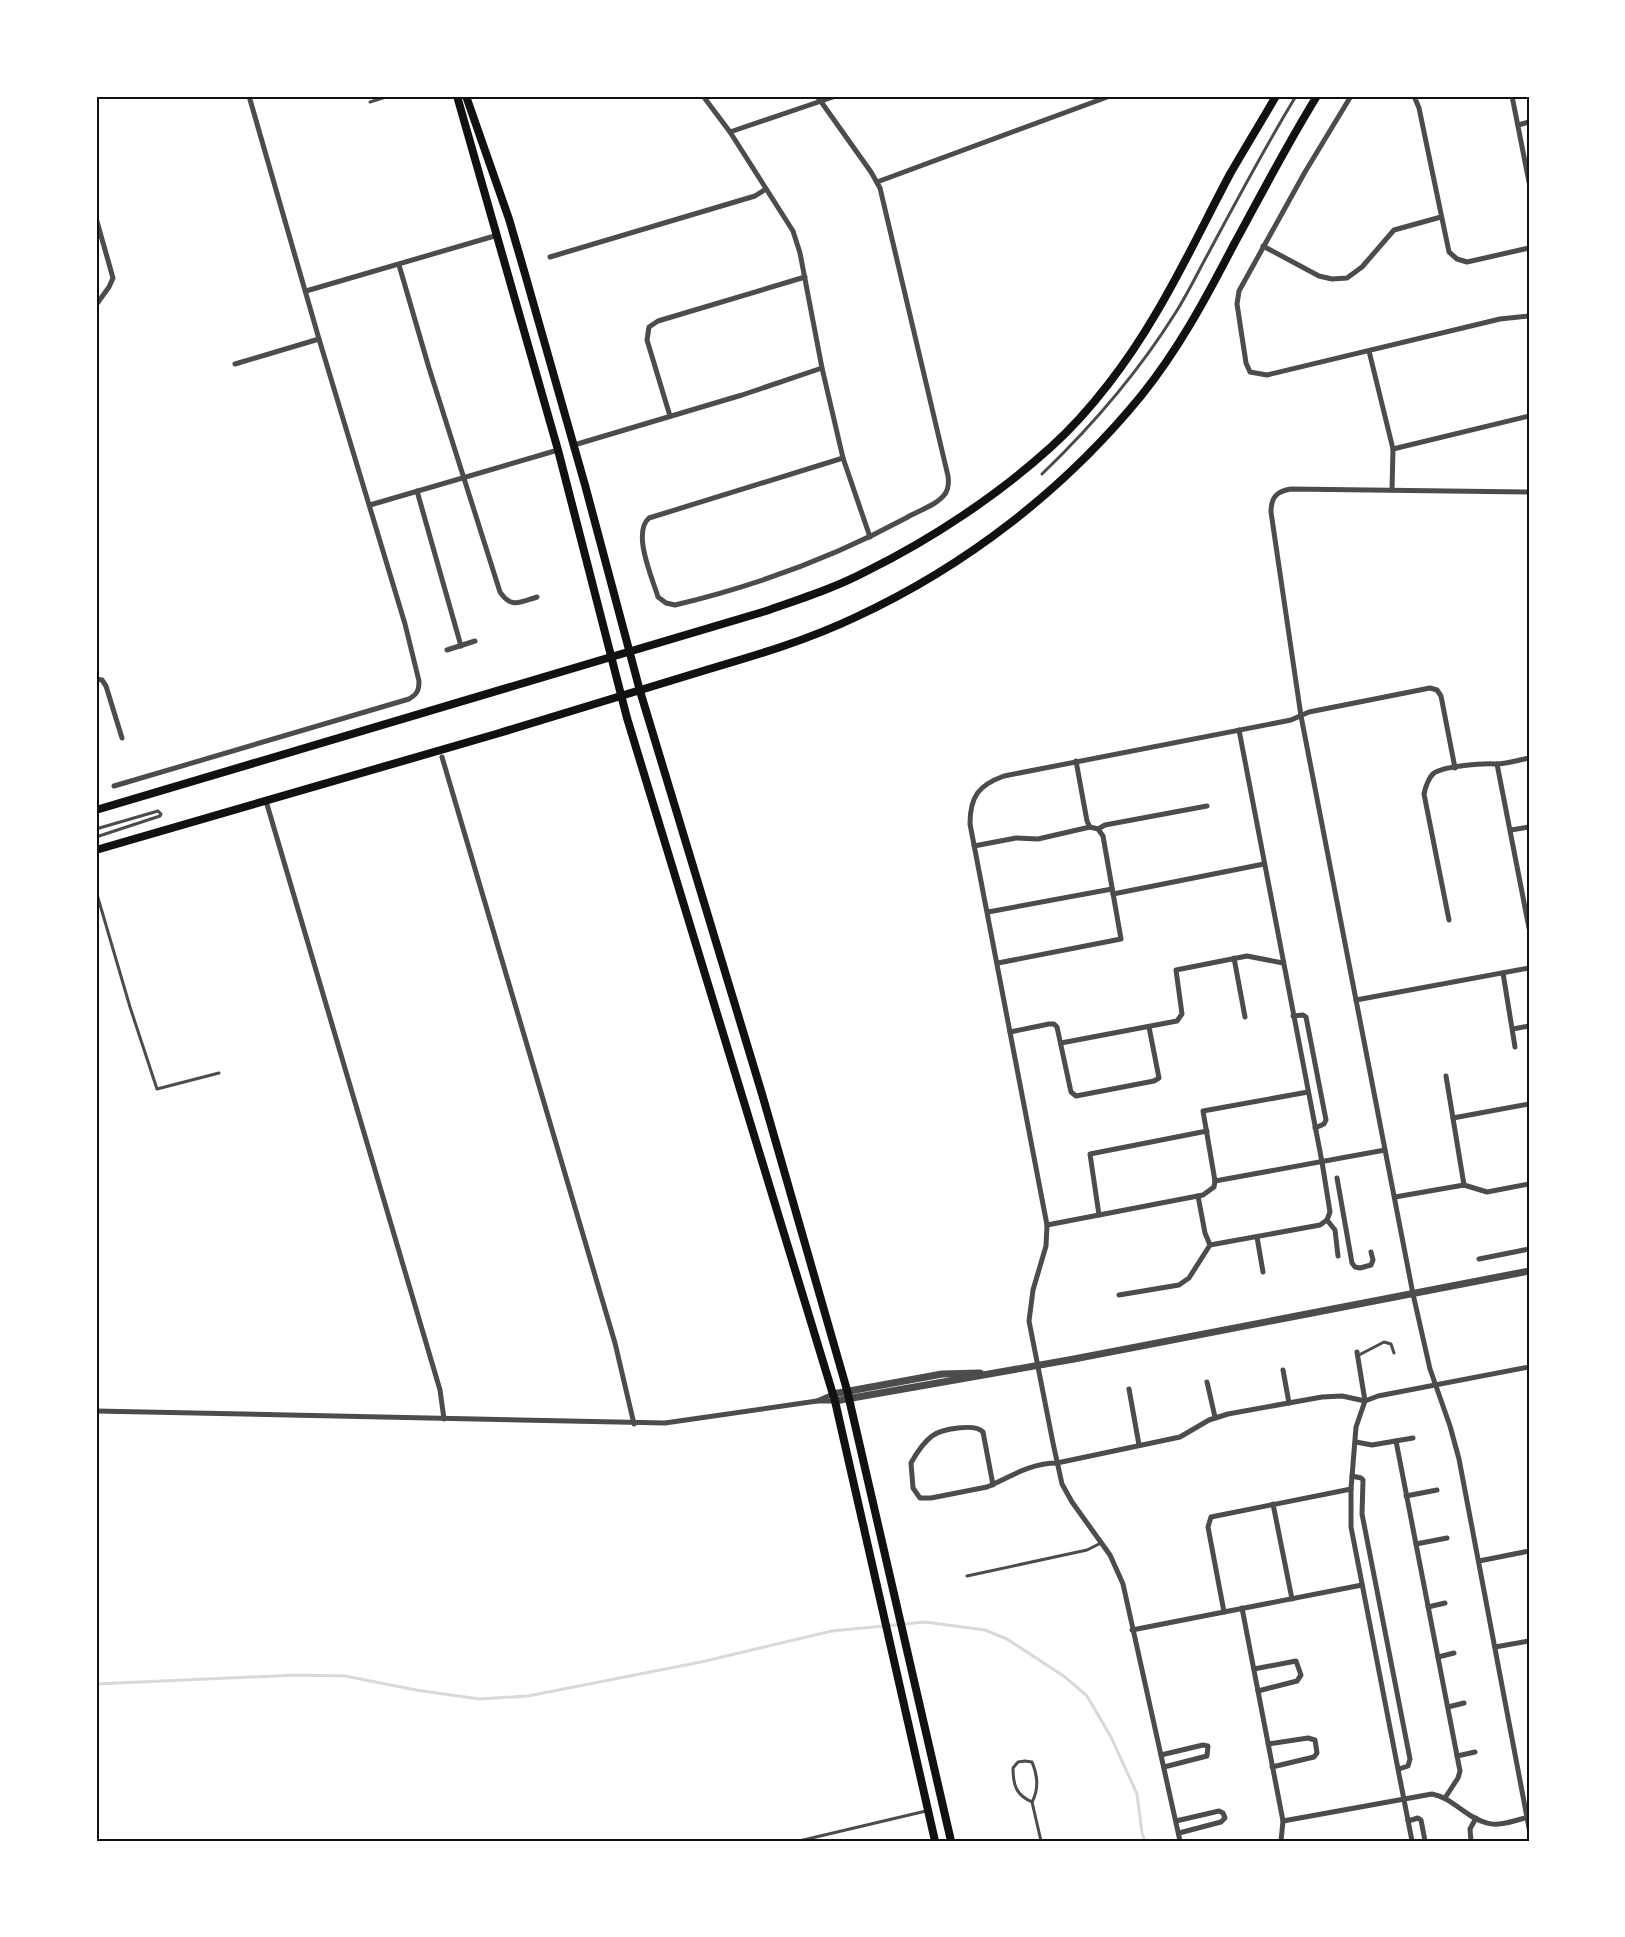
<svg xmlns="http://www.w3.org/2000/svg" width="1625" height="1937" font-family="'Sofia Sans Condensed',sans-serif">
  <rect width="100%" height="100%" fill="#fff"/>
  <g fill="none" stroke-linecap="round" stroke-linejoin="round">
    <path stroke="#d9d9d9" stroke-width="3" d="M96,1684L297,1675L345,1676L416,1690L479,1699L528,1696L701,1662L832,1631L925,1622L985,1630L1007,1639L1065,1677L1087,1696L1111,1737L1137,1794L1142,1833L1145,1841"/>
    <g stroke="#4c4c4c" stroke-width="3">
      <path d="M370,102L389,96"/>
      <path d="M1042,474C1093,425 1138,373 1176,312C1188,293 1198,272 1209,252C1237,200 1265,147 1296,96"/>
      <path d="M96,829L158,811L161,814L160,816L96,837"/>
      <path d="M96,891L130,1007L157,1089L219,1073"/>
      <path d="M1359,1355L1384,1342L1391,1344L1394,1353"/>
      <path d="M967,1576L1087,1550L1101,1543"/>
      <path d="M1025,1761L1032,1762C1038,1776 1039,1789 1032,1802C1016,1795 1013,1785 1013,1768L1018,1762Z"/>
      <path d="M1032,1802L1041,1841"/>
      <path d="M799,1841L926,1811"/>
    </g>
    <g stroke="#4c4c4c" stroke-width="5">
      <path d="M703,96L730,132L793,231L800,253L822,368L843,458L870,537"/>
      <path d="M817,96L871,172L880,188L948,476C949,483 949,488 945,494C937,505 918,511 906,518C834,557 755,586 675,605L666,603L658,597C652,577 632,533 649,518L843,458"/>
      <path d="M1351,96L1305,172L1239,291L1237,304L1246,363L1250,372L1267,375L1500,319L1529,316"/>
      <path d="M1414,96L1419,108L1449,252L1457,259L1467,262L1529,248"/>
      <path d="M1512,96L1529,182"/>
      <path d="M1518,125L1529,122"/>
      <path d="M730,132L836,96"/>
      <path d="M877,182L1110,96"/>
      <path d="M96,218L113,278L109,287L96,305"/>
      <path d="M1263,246L1319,276L1332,279L1347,278L1362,267L1394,230L1441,217"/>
      <path d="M550,257L755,196L766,189"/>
      <path d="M399,265L429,368L500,592C511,609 521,602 537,597"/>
      <path d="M306,291L498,235"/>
      <path d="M1369,351L1393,449L1392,490"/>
      <path d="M235,364L319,339"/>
      <path d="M670,416L647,340L649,327L658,321L805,277"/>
      <path d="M574,445L742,395L822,368"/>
      <path d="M1393,449L1529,416"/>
      <path d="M417,491L461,646"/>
      <path d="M1529,492L1291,489C1277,491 1271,497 1271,512L1301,716L1413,1294L1430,1369L1450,1426L1459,1459L1529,1828"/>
      <path d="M370,505L558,450"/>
      <path d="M96,623V625"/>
      <path d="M447,650L475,641"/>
      <path d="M96,679L102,680L106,686L122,738"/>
      <path d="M1239,730L1322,1162L1330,1212L1327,1220"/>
      <path d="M442,757L615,1343L634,1424"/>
      <path d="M1497,764L1529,928"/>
      <path d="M114,786L409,699C417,694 419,691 419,681L405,624L319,339L249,96"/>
      <path d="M266,801L440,1390L444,1419"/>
      <path d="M1098,829L1105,825L1207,806"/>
      <path d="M1511,830L1529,827"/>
      <path d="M974,846L1016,838L1038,839L1090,827"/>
      <path d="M1113,894L1264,864"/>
      <path d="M988,912L1112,889"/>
      <path d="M1449,920L1424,794C1425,788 1429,777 1434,773C1445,766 1483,763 1496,764C1506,764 1519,760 1529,758"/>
      <path d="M1234,958L1245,1017"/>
      <path d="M998,963L1121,939L1103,836L1098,829L1090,827L1087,821L1076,761"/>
      <path d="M1503,973L1515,1047"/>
      <path d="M1356,1000L1529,968"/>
      <path d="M1293,1016L1303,1015L1306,1017L1326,1120L1324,1124L1315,1128"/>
      <path d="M1513,1029L1529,1026"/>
      <path d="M1010,1032L1049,1024H1054L1057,1027L1071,1092L1076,1096L1154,1081L1159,1078L1149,1027"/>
      <path d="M1061,1043L1177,1021L1182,1014L1176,970L1247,956L1283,963"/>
      <path d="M1446,1076L1464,1185"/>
      <path d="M1453,1118L1529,1104"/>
      <path d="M1337,1178L1352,1263L1355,1267L1360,1268L1371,1265L1373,1260L1371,1252"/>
      <path d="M1215,1181L1203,1111L1308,1092"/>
      <path d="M1215,1181L1385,1150"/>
      <path d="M1464,1185L1487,1192L1529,1184"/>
      <path d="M1198,1196L1205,1233L1210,1245"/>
      <path d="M1395,1197L1464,1185"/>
      <path d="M1099,1215L1090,1154L1207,1131"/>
      <path d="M1327,1220L1335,1230L1338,1256"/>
      <path d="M1047,1225L1203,1195L1214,1187L1215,1181"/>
      <path d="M1257,1237L1263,1272"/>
      <path d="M1210,1245L1320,1225L1327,1220"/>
      <path d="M1479,1259L1529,1249"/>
      <path d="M1119,1295L1179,1285L1189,1278L1210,1245"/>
      <path d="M1357,1352L1365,1401L1356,1427L1351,1489V1527L1412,1841"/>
      <path d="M1283,1370L1289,1403"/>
      <path d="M1207,1382L1215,1417"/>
      <path d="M1129,1389L1139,1445"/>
      <path d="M817,1401L833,1394"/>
      <path d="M96,1411L665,1423L817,1401H835"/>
      <path d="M1396,1441L1460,1771L1458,1778L1445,1798"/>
      <path d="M1356,1442L1372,1445L1413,1438"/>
      <path d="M1352,1476L1361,1478L1363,1480L1362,1514L1410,1759L1408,1766L1399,1769"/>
      <path d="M993,1485L983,1432C975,1423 941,1429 932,1436C924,1442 916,1454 911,1463L913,1488L920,1498H931L987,1487C1010,1477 1030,1463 1057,1463L1180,1437L1209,1420L1228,1414L1322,1397L1342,1396L1365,1401L1378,1396L1529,1367"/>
      <path d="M1406,1496L1437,1490"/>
      <path d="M1273,1504L1292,1599"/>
      <path d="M1416,1544L1447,1538"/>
      <path d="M1479,1561L1529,1551"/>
      <path d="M1428,1607L1445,1603"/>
      <path d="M1242,1608L1283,1821L1281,1841"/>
      <path d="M1224,1612L1208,1527L1211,1517L1351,1489"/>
      <path d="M1132,1630L1362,1585"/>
      <path d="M1495,1647L1529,1641"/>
      <path d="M1438,1657L1454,1653"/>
      <path d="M1254,1669L1296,1661L1301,1675L1297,1681L1258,1691"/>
      <path d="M1448,1707L1464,1703"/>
      <path d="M1268,1744L1308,1738L1315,1740L1317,1753L1314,1757L1272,1767"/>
      <path d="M1161,1755L1203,1745L1208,1746L1207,1756L1164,1767"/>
      <path d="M1457,1756L1475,1752"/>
      <path d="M1176,1821L1219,1811L1223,1813L1225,1818L1221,1822L1179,1833"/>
      <path d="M1283,1821L1432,1794C1453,1798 1466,1818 1487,1823C1499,1827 1516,1820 1529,1817"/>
      <path d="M1408,1821L1418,1818L1421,1820L1425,1841"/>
      <path d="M1180,1841L1123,1584L1110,1555L1072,1502L1062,1484L1053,1443L1029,1321L1033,1290L1046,1246L1047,1225L970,824C970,796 979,785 1004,776L1291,720L1309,712L1430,688L1437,690L1441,696L1455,768"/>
      <path d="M1471,1841L1470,1829L1476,1818"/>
    </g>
    <g stroke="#4c4c4c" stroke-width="7">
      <path d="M833,1394L942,1374L980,1373"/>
      <path d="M835,1401L1074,1359L1529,1271"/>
    </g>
    <g stroke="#111" stroke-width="8">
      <path d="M457,96L558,450L627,718L835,1401L935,1841"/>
      <path d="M466,96L509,219L525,274L585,485L640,691L762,1094L847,1390L951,1841"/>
    </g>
    <g stroke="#111" stroke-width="8">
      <path d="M96,810L766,611C800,599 835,588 867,571C932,539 998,495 1051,447C1091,411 1128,361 1155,315C1182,270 1205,221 1230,174C1245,148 1261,122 1276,96"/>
      <path d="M96,850C229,811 362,772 496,734C566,713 636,692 706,670C757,655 808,640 856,617C966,566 1064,490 1141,396C1178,350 1205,300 1232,248C1260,197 1286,146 1317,96"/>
    </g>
  </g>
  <rect width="1625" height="1937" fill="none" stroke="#ffffff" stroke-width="195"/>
  <rect x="98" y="98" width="1430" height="1742" fill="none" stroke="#111" stroke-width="2"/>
</svg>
